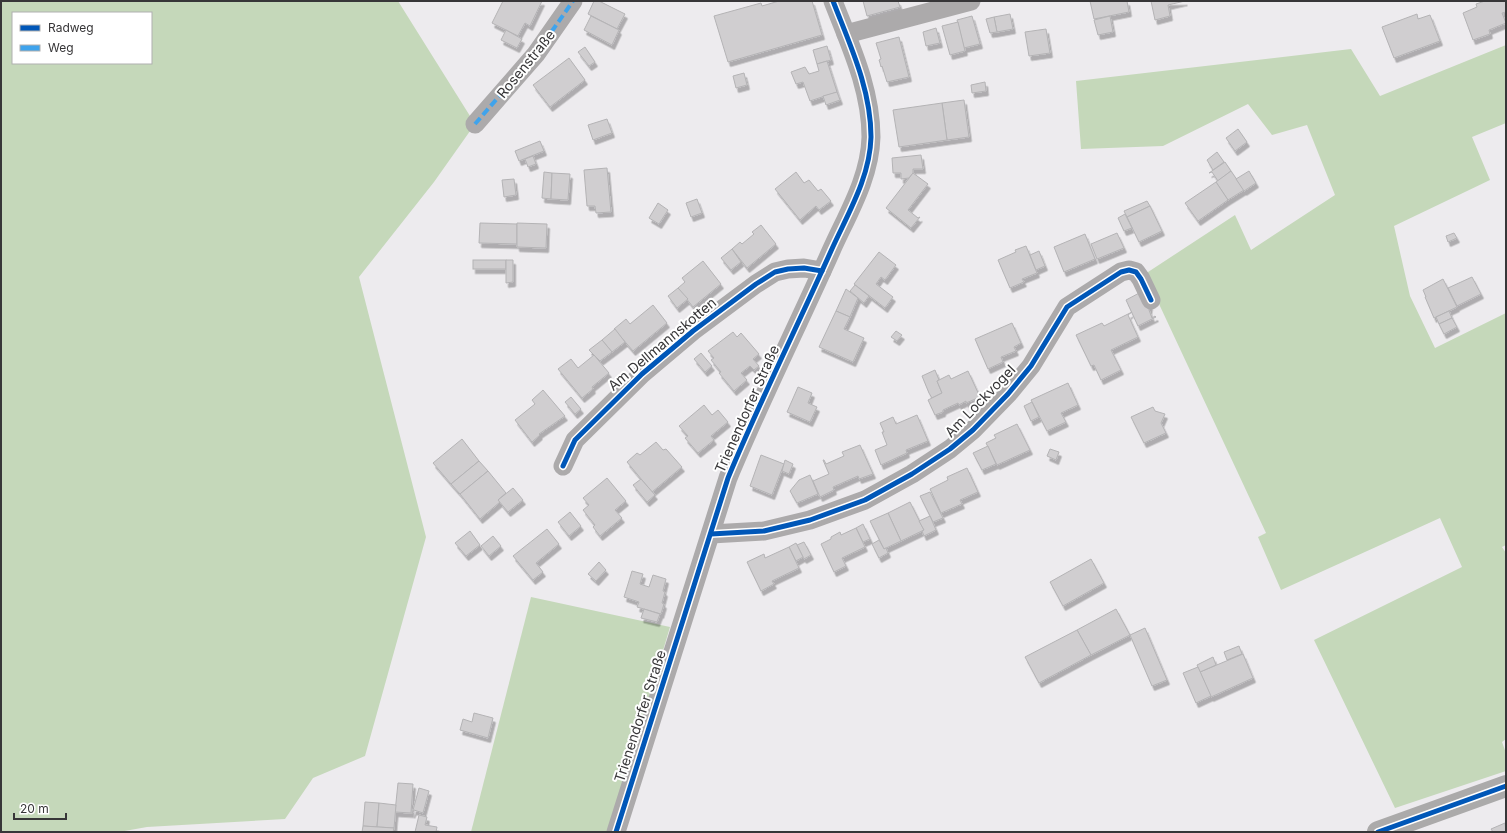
<svg xmlns="http://www.w3.org/2000/svg" width="1507" height="833" font-family="Inter,sans-serif">
  <defs>
    <filter id="shadow"><feDropShadow dx="2.5" dy="4.5" stdDeviation="0" flood-color="#0004"/></filter>
  </defs>
  <rect width="100%" height="100%" fill="#edebee"/>
  <g fill="#c5d8ba" fill-rule="evenodd">
    <path d="M1,1H398L475,124L434,182L359,277L426,537L365,756L313,778L285,819L147,827L119,832H1ZM13,13H151V63H13Z"/>
    <path d="M1506,45V123L1472,137L1490,180L1394,226L1410,296L1435,348L1506,313V545L1502,547L1506,553V739L1502,742L1506,753V771L1395,808L1314,640L1462,567L1440,518L1281,590L1258,537L1266,533L1145,274L1235,215L1251,250L1335,195L1307,125L1272,135L1248,104L1163,146L1081,149L1076,81L1351,49L1380,96Z"/>
    <path d="M531,597L670,627L609,832H471Z"/>
  </g>
  <g fill="#d0ced0" stroke="#b4b3b5" filter="url(#shadow)">
    <path d="M503,1H542L530,26L525,23L518,36L492,23Z"/>
    <path d="M594,1H599L625,14L617,29L588,14Z"/>
    <path d="M779,1H812L822,35L728,62L714,16L761,3L762,6Z"/>
    <path d="M863,1H898L900,7L867,16Z"/>
    <path d="M1090,1H1127L1129,12L1094,19Z"/>
    <path d="M1151,1H1185L1168,5L1170,16L1155,20Z"/>
    <path d="M1485,1H1506V12L1502,13L1506,23L1489,30L1490,34L1473,40L1463,13L1477,7L1476,4Z"/>
    <path d="M1010,14L1013,29L997,32L994,17Z"/>
    <path d="M1417,14L1418,19L1430,15L1440,41L1394,58L1382,27Z"/>
    <path d="M591,16L619,30L612,45L584,30Z"/>
    <path d="M972,16L980,44L964,48L957,20Z"/>
    <path d="M1110,16L1113,32L1098,35L1094,20Z"/>
    <path d="M994,17L997,32L990,33L986,19Z"/>
    <path d="M958,22L965,51L950,55L942,26Z"/>
    <path d="M936,28L940,43L926,46L923,32Z"/>
    <path d="M1046,29L1050,53L1029,56L1025,32Z"/>
    <path d="M506,30L522,39L517,48L501,40Z"/>
    <path d="M899,37L909,77L887,82L882,66L881,67L880,63L879,60L881,59L876,43Z"/>
    <path d="M827,46L831,60L817,64L813,50Z"/>
    <path d="M585,47L595,62L589,66L578,52Z"/>
    <path d="M569,58L585,80L550,107L533,85Z"/>
    <path d="M827,61L837,92L810,101L803,82L796,84L791,72L805,67L809,74L819,71L817,64Z"/>
    <path d="M744,73L747,85L736,88L733,76Z"/>
    <path d="M985,82L986,91L972,93L971,85Z"/>
    <path d="M837,92L840,100L826,105L823,96Z"/>
    <path d="M964,100L969,137L947,140L942,103Z"/>
    <path d="M942,103L947,140L899,147L893,110Z"/>
    <path d="M607,119L612,133L593,140L588,125Z"/>
    <path d="M1238,129L1247,142L1235,151L1226,138Z"/>
    <path d="M540,141L544,151L519,161L515,151Z"/>
    <path d="M1217,152L1224,162L1213,170L1207,160Z"/>
    <path d="M921,155L923,169H913V173L909,178L901,179V173H893L892,158Z"/>
    <path d="M533,156L536,164L528,167L525,159Z"/>
    <path d="M1225,162L1231,171L1218,181L1212,172L1209,173Z"/>
    <path d="M607,168L611,212L596,213L595,206H587L584,170Z"/>
    <path d="M1231,171L1244,190L1228,200L1216,182Z"/>
    <path d="M1249,171L1256,183L1244,191L1236,179Z"/>
    <path d="M544,172L552,173L551,199L542,198Z"/>
    <path d="M796,172L804,183L809,180L818,191L821,189L831,201L819,210L816,206L800,220L775,189Z"/>
    <path d="M552,173L570,174L568,200L551,199Z"/>
    <path d="M913,173L928,184L908,210L918,218L920,217L911,228L886,208Z"/>
    <path d="M514,179L516,195L504,197L502,180Z"/>
    <path d="M1216,182L1228,200L1198,221L1185,203Z"/>
    <path d="M697,199L702,213L691,217L686,203Z"/>
    <path d="M1147,201L1150,206L1127,217L1124,211Z"/>
    <path d="M658,203L668,210L659,224L649,218Z"/>
    <path d="M1150,206L1162,231L1139,242L1127,217Z"/>
    <path d="M1125,214L1132,228L1124,231L1118,218Z"/>
    <path d="M480,223L517,224V244L479,243Z"/>
    <path d="M517,223L547,224L546,248L517,247Z"/>
    <path d="M761,225L776,244L747,268L732,249L740,242L742,244L754,234L752,232Z"/>
    <path d="M1117,233L1124,248L1097,259L1091,244Z"/>
    <path d="M1454,233L1457,238L1448,242L1446,236Z"/>
    <path d="M1085,234L1095,259L1064,272L1054,247Z"/>
    <path d="M1026,246L1037,273L1022,279L1024,282L1010,288L998,260L1016,252L1015,250Z"/>
    <path d="M732,249L741,262L731,270L721,258Z"/>
    <path d="M1039,251L1045,266L1036,270L1030,255Z"/>
    <path d="M879,252L896,265L885,280L881,277L876,284L893,297L885,308L854,284Z"/>
    <rect x="473" y="260" width="33" height="9"/>
    <path d="M506,260H513V282L506,283Z"/>
    <path d="M703,261L721,284L693,307L678,288L685,282L682,278Z"/>
    <path d="M1472,277L1481,294L1457,306L1448,288Z"/>
    <path d="M1443,279L1457,307L1434,318L1425,297H1426L1423,290Z"/>
    <path d="M855,285L869,296L864,303L850,291Z"/>
    <path d="M678,288L688,299L677,308L668,296Z"/>
    <path d="M846,289L858,298L850,317L836,311Z"/>
    <path d="M1143,291L1150,305L1149,310L1152,318L1155,316L1156,317L1138,326L1126,300Z"/>
    <path d="M653,305L667,323L633,351L614,329L626,319L630,324Z"/>
    <path d="M836,311L850,317L844,329L864,338L853,362L819,347Z"/>
    <path d="M1449,311L1452,318L1439,324L1436,317Z"/>
    <path d="M1132,312L1128,315L1138,337L1111,350L1121,370L1101,380L1094,365L1091,366L1076,335L1102,323L1104,326Z"/>
    <path d="M1452,318L1457,327L1444,334L1439,324Z"/>
    <path d="M1012,323L1021,343L1014,347L1016,351L1001,357L1003,362L988,369L975,339Z"/>
    <path d="M615,329L625,342L612,352L602,340Z"/>
    <path d="M896,331L902,335L897,341L891,337Z"/>
    <path d="M733,332L737,337L741,333L759,354L753,359L759,366L754,370L750,366L741,373L747,380L734,391L719,373L721,372L711,360L714,358L708,351Z"/>
    <path d="M602,340L612,352L600,361L589,350Z"/>
    <path d="M701,353L712,366L705,372L694,359Z"/>
    <path d="M594,355L609,373L592,387L593,389L582,398L558,369L571,359L578,368Z"/>
    <path d="M935,370L939,380L937,381L942,393L932,398L929,393L922,376Z"/>
    <path d="M968,371L980,397L966,403V401L959,405L958,403L943,410V412L935,415L928,400L942,393L937,381L949,375L951,379Z"/>
    <path d="M1068,383L1078,405L1061,413L1066,422L1047,431L1031,400Z"/>
    <path d="M798,387L812,393L808,403L817,407L810,422L787,412Z"/>
    <path d="M543,390L565,416L539,434L540,435L532,442L515,420L535,404L532,400Z"/>
    <path d="M571,397L581,409L575,414L565,402Z"/>
    <path d="M1032,402L1039,417L1031,421L1024,406Z"/>
    <path d="M704,405L712,415L718,410L728,422L711,436L714,440L698,453L685,438L688,436L679,426Z"/>
    <path d="M1153,407L1155,411L1165,414L1161,423L1166,433L1144,443L1131,417Z"/>
    <path d="M917,415L928,441L906,450L907,453L881,465L875,450L887,445L882,432H884L880,423L893,417L896,424Z"/>
    <path d="M1017,424L1030,450L997,465L986,443L996,438L994,435Z"/>
    <path d="M462,439L479,461L451,484L433,463Z"/>
    <path d="M656,442L663,450L666,449L682,467L652,492L627,462L637,453L640,455Z"/>
    <path d="M860,445L873,474L859,479L858,476L833,487L834,490L820,497L813,481L829,474L823,460H824L826,464L844,456L842,452Z"/>
    <path d="M988,446L996,464L982,470L973,453Z"/>
    <path d="M1050,449L1059,452L1056,460L1047,456Z"/>
    <path d="M761,455L784,464L772,495L750,486Z"/>
    <path d="M785,460L793,464L789,474L782,471Z"/>
    <path d="M479,461L488,471L460,494L451,484Z"/>
    <path d="M967,468L978,492L960,500L962,504L941,513L930,489L948,480L947,477Z"/>
    <path d="M488,471L506,493L498,500L500,502L480,519L460,494Z"/>
    <path d="M810,475L818,494L797,503L790,491L799,480Z"/>
    <path d="M607,478L626,501L615,510L622,518L600,536L593,527L595,525L583,510L589,505L583,498Z"/>
    <path d="M641,479L655,495L647,502L633,485Z"/>
    <path d="M513,488L523,500L508,512L498,500Z"/>
    <path d="M930,492L943,518L933,522L920,496Z"/>
    <path d="M910,502L924,530L901,541L888,513Z"/>
    <path d="M570,512L581,526L569,536L558,522Z"/>
    <path d="M888,513L901,541L884,549L870,521Z"/>
    <path d="M930,516L936,530L924,536L922,531L924,530L919,521Z"/>
    <path d="M863,524L870,539L863,542L856,528Z"/>
    <path d="M856,528L865,547L842,558L846,566L834,572L821,544L831,539V537L840,532L841,535Z"/>
    <path d="M547,529L559,544L536,563L543,572L533,580L513,556Z"/>
    <path d="M470,531L480,545L466,556L455,543Z"/>
    <path d="M493,536L501,546L489,556L481,546Z"/>
    <path d="M879,540L884,549L886,548L888,553L879,558L872,544Z"/>
    <path d="M804,542L811,555L804,559L797,545Z"/>
    <path d="M796,543L803,557L796,561L789,547Z"/>
    <path d="M789,547L799,568L772,581L774,584L761,591L747,562L764,554L765,558Z"/>
    <path d="M1091,559L1104,583L1063,606L1050,582Z"/>
    <path d="M599,562L606,570L596,581L588,574Z"/>
    <path d="M632,571L643,574L640,584L649,587L653,575L666,579L663,591L665,592L662,603L664,604L661,614L637,607L639,602L624,597Z"/>
    <path d="M644,609L660,614L657,622L641,618Z"/>
    <path d="M1116,609L1130,635L1091,655L1077,630Z"/>
    <path d="M1145,628L1167,680L1152,686L1130,635Z"/>
    <path d="M1077,630L1091,655L1039,683L1025,657Z"/>
    <path d="M1239,646L1242,654L1227,660L1224,652Z"/>
    <path d="M1243,654L1253,678L1211,697L1200,672Z"/>
    <path d="M1213,657L1216,665L1200,672L1197,665Z"/>
    <path d="M1198,667L1211,696L1196,703L1183,673Z"/>
    <path d="M474,713L493,718L488,738L460,730L463,719L472,722Z"/>
    <path d="M398,783L413,784L411,813L395,812Z"/>
    <path d="M419,788L429,791L423,813L414,810L412,814Z"/>
    <path d="M365,802L379,803L377,827L363,826Z"/>
    <path d="M379,803L396,805L394,828L377,827Z"/>
    <path d="M419,815L427,817L425,825L437,827L436,832H415Z"/>
    <path d="M1505,823L1506,832H1493L1491,829Z"/>
    <path d="M363,826L394,828L393,832H362Z"/>
  </g>
  <g fill="none" stroke-linecap="round" stroke-linejoin="round">
    <g stroke="#acaaab" stroke-width="19">
      <path d="M846,34L971,1"/>
      <path d="M475,124L536,54L573,1"/>
      <path d="M563,466L575,440L642,374L693,331L756,284L775,272L788,269L804,268L822,271"/>
      <path d="M711,534L764,531L810,520L865,500L912,474L950,449L973,430L1008,394L1031,366L1067,307L1121,272L1129,270L1136,272L1141,279L1151,300"/>
      <path d="M616,832L728,478C760,401 797,327 831,251C847,215 870,178 871,137C871,89 850,45 833,1"/>
    </g>
    <path stroke="#abaaaa" stroke-width="22" d="M1378,832L1506,786"/>
    <path stroke="#3fa3ec" stroke-width="4" stroke-dasharray="8 4" stroke-linecap="butt" d="M475,124L536,54L573,1"/>
    <defs>
      <g id="cycleway">
        <path d="M563,466L575,440L642,374L693,331L756,284L775,272L788,269L804,268L822,271"/>
        <path d="M711,534L764,531L810,520L865,500L912,474L950,449L973,430L1008,394L1031,366L1067,307L1121,272L1129,270L1136,272L1141,279L1151,300"/>
        <path d="M616,832L728,478C760,401 797,327 831,251C847,215 870,178 871,137C871,89 850,45 833,1"/>
        <path d="M1378,832L1506,786"/>
      </g>
    </defs>
    <use href="#cycleway" stroke="#fff" stroke-width="8"/>
    <use href="#cycleway" stroke="#0057b8" stroke-width="5"/>
  </g>
  <g text-anchor="middle" stroke-width="4" stroke-linejoin="round" paint-order="stroke">
    <g font-size="14" fill="#373638" stroke="#fff">
      <text transform="translate(526 64) rotate(-51)" y="5">Rosenstraße</text>
      <text transform="translate(662 344) rotate(-40)" y="5">Am Dellmannskotten</text>
      <text transform="translate(980 401) rotate(-46)" y="5">Am Lockvogel</text>
      <text transform="translate(747 409) rotate(-66)" y="5">Trienendorfer Straße</text>
      <text transform="translate(640 716) rotate(-72)" y="5">Trienendorfer Straße</text>
    </g>
  </g>
  <rect width="1507" height="833" fill="none" stroke="#373638" stroke-width="4"/>
  <rect x="12" y="12" width="140" height="52" fill="#ffffff" stroke="#afafaf"/>
  <rect x="20" y="25" width="20" height="6" fill="#0057b8" stroke="#afafaf"/>
  <text x="48" y="32" font-size="12" fill="#373638">Radweg</text>
  <rect x="20" y="45" width="20" height="6" fill="#3fa3ec" stroke="#afafaf"/>
  <text x="48" y="52" font-size="12" fill="#373638">Weg</text>
  <path d="M14 813v6h52v-6" fill="none" stroke="#373638" stroke-width="2"/>
  <text x="20" y="813" font-size="12" fill="#373638" stroke="#ffffff" stroke-width="3" paint-order="stroke">20 m</text>
</svg>
